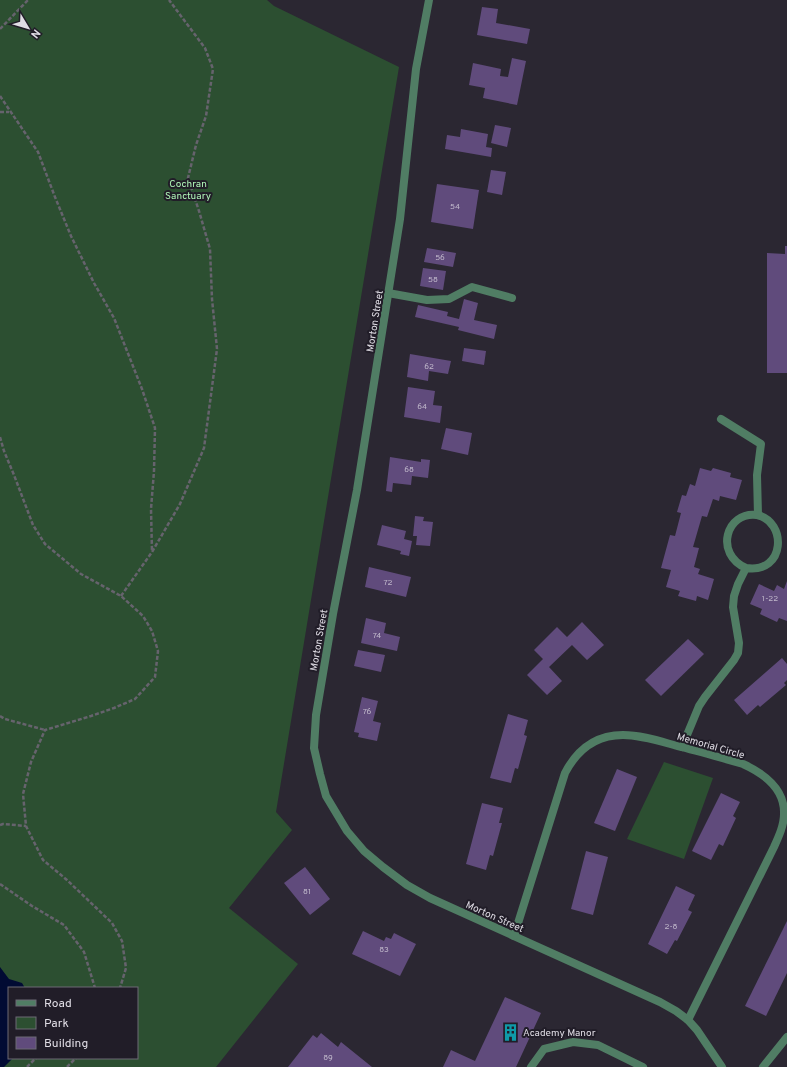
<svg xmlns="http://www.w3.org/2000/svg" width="787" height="1067" font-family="Overpass,sans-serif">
  <rect width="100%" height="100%" fill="#2b2732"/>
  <g fill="#2c4f31" fill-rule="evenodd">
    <path d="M0,0H267L274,6L399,67L276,812L292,830L229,908L298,964L216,1067H0ZM9,988H137V1058H9Z"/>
    <path d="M664,762L713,778L684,859L627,839Z"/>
  </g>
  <path fill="#010b33" d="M0,967L9,979L22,983L25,988H9V1058H13L4,1067H0Z"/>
  <g fill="#604b7c">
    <path d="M482,7L498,9L496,23L530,29L527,44L477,35Z"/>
    <path d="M512,58L526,61L517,105L483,98L485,88L469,85L473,63L501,69L500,76L508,77Z"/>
    <path d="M495,125L511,128L507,147L491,143Z"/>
    <path d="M461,129L488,134L486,147L492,148L491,157L445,149L447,135L460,137Z"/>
    <path d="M491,170L506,172L502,195L487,192Z"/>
    <path d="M437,184L479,190L473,229L431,222Z"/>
    <path d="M785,246H787V373H767V253L785,254Z"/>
    <path d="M427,248L456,253L453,267L424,262Z"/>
    <path d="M423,268L446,271L443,290L420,286Z"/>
    <path d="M464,299L478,303L474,320L497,325L494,339L458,330L459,327L415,317L418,305L448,312L447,316L459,319Z"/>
    <path d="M464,348L486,351L484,365L462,361Z"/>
    <path d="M410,354L451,361L448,374L429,371L428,381L407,377Z"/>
    <path d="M408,387L435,391L433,405L442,406L440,423L404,417Z"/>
    <path d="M446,428L472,433L468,455L441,449Z"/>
    <path d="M390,457L421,462V459L430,460L428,478L412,476L411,485L393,483L392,492L386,491Z"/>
    <path d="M700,468L711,471L713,468L731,473L730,477L742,480L736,500L720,496L719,501L713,499L707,517L702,516L693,547L699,548L694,567L700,569L698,574L714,579L708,600L697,596L696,601L678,596L680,591L666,587L671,570L661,568L670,535L675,536L681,513L677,512L682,495L686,496L690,484L695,486Z"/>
    <path d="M415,516L424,517L423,521L433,522L430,546L416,545L417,536H413Z"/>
    <path d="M382,525L406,531L404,539L412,541L409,556L400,554L401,551L377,545Z"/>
    <path d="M369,567L411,577L406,597L365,587Z"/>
    <path d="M787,581V621L779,618L777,622L760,614L762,609L750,604L759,584L774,591L777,585L784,589Z"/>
    <path d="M366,618L386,623L384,633L400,637L397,651L361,643Z"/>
    <path d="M582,622L604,645L587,660L572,645L549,667L562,681L547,695L527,675L543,659L534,650L557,627L567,637Z"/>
    <path d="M688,639L704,654L661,696L645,680Z"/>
    <path d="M358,650L385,655L381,672L354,666Z"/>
    <path d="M782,658L787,664V680L784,683L786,685L760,707L758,705L747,715L734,700Z"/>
    <path d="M362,697L378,701L373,721L381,723L377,741L358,737L359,733L354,732Z"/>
    <path d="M508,714L528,720L524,735L527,736L518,769L515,768L511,783L490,778Z"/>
    <path d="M617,769L637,777L615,831L594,823Z"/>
    <path d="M721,793L740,802L733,816L736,818L723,846L719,844L711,860L692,851Z"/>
    <path d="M482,803L503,808L499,823H502L493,856L490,855L486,870L466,864Z"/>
    <path d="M586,851L608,857L593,915L571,909Z"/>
    <path d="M305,867L330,899L310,915L284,883Z"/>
    <path d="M676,886L695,895L688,910L692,912L677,941L675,940L667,954L648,944Z"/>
    <path d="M787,921V973L766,1016L745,1006Z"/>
    <path d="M363,931L384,941L386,937L391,939L394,933L416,944L400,976L352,954Z"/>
    <path d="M505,997L541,1013L516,1067H443L451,1050L475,1061Z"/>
    <path d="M321,1033L338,1047L341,1042L372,1067H288L313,1035L317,1038Z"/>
  </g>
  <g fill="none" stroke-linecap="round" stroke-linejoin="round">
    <g stroke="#66636d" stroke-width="2.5" stroke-dasharray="4 2" stroke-linecap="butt">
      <path d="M0,29L28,0"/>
      <path d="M0,96L38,152L55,197L71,236L94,283L114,318L142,389L155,428L154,471L151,509L152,551"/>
      <path d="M0,112H9"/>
      <path d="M0,437L4,451L14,475L33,525L45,544L81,574L121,596L143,616L152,631L158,651L155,677L135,699L114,708L91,716L45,730L31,762L23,794L26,826L43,860L67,880L112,923L122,941L126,968L120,988"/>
      <path d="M121,596L152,552L180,504L204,448L217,349L212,299L210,249L199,211L188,178L196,145L206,116L213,69L205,48L169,0"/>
      <path d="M0,716L5,719L45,730"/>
      <path d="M0,825L3,824L26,826"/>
      <path d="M0,884L32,906L64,925L84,952L95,988"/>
      <path d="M27,1067L36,1058"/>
      <path d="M67,1067L76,1058"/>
    </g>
    <g stroke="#507d64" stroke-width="8">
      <path d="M388,293L427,300L449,299L472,287L512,298"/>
      <path d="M721,419L761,444L757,475L758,515"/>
      <path d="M531,1067L544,1049L573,1042L598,1045L643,1067"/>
    </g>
    <g stroke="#507d64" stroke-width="8">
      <path d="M429,0L416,69L400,219L357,490L333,614L316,715L314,748L320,774L326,796L347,831L364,851L383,867L407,885L430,898L660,1002L676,1011L688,1020L697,1030L722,1067"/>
      <path d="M682,747L699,706L705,697L734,660L738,653L739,643L733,607L734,596L738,584L746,568C786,574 787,521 757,515C726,511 714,554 746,568"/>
      <path d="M514,936L565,773C577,750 596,735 623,735C642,735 662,742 681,747C701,752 722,758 743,764C763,773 785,789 784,814C784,825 779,836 774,847L688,1020"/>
      <path d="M763,1067L787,1037"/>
    </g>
  </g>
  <defs>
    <symbol id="building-bare" viewBox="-9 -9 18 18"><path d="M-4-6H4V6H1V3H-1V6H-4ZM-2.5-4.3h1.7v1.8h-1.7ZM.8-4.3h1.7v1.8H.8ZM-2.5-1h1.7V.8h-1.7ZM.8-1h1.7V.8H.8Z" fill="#0f9aa8" stroke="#211d28" stroke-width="2.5" paint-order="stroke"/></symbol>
  </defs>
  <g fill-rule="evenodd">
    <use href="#building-bare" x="498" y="1020" width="25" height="25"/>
  </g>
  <g text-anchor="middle" stroke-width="4" stroke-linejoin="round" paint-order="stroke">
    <g font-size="8" fill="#c0b8cb">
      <text x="455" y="209">54</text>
      <text x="440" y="260">56</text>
      <text x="433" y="282">58</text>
      <text x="429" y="369">62</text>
      <text x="422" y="409">64</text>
      <text x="409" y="472">68</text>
      <text x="388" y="585">72</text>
      <text x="770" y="601">1-22</text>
      <text x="377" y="638">74</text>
      <text x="367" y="714">76</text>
      <text x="307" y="894">81</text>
      <text x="671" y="929">2-8</text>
      <text x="384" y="952">83</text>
      <text x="328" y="1060">89</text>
    </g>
    <g font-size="10" fill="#b1f8b9" stroke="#211d28">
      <text x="188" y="187">Cochran<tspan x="188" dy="12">Sanctuary</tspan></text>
    </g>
    <g font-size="10" fill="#e0dde5" stroke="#211d28">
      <text transform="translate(374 321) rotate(-81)" y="4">Morton Street</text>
      <text transform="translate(318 640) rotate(-80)" y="4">Morton Street</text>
      <text transform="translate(711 745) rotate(16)" y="4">Memorial Circle</text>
      <text transform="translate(495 916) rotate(24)" y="4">Morton Street</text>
    </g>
    <g font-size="10" fill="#e0dde5" stroke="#211d28" text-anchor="start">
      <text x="523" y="1036">Academy Manor</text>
    </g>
  </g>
  <rect x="8" y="987" width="130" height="72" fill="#211d28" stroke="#6d6a74"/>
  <rect x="16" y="1000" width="20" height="6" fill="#507d64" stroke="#6d6a74"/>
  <text x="44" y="1007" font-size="12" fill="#e0dde5">Road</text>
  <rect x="16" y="1017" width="20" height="12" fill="#2c4f31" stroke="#6d6a74"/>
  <text x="44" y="1027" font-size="12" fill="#e0dde5">Park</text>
  <rect x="16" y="1037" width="20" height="12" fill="#604b7c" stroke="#6d6a74"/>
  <text x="44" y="1047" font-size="12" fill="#e0dde5">Building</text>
  <g transform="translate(28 28) rotate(128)" stroke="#211d28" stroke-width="3" paint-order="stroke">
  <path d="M0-3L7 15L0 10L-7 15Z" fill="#e0dde5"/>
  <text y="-6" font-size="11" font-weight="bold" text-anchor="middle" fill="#e0dde5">N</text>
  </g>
</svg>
